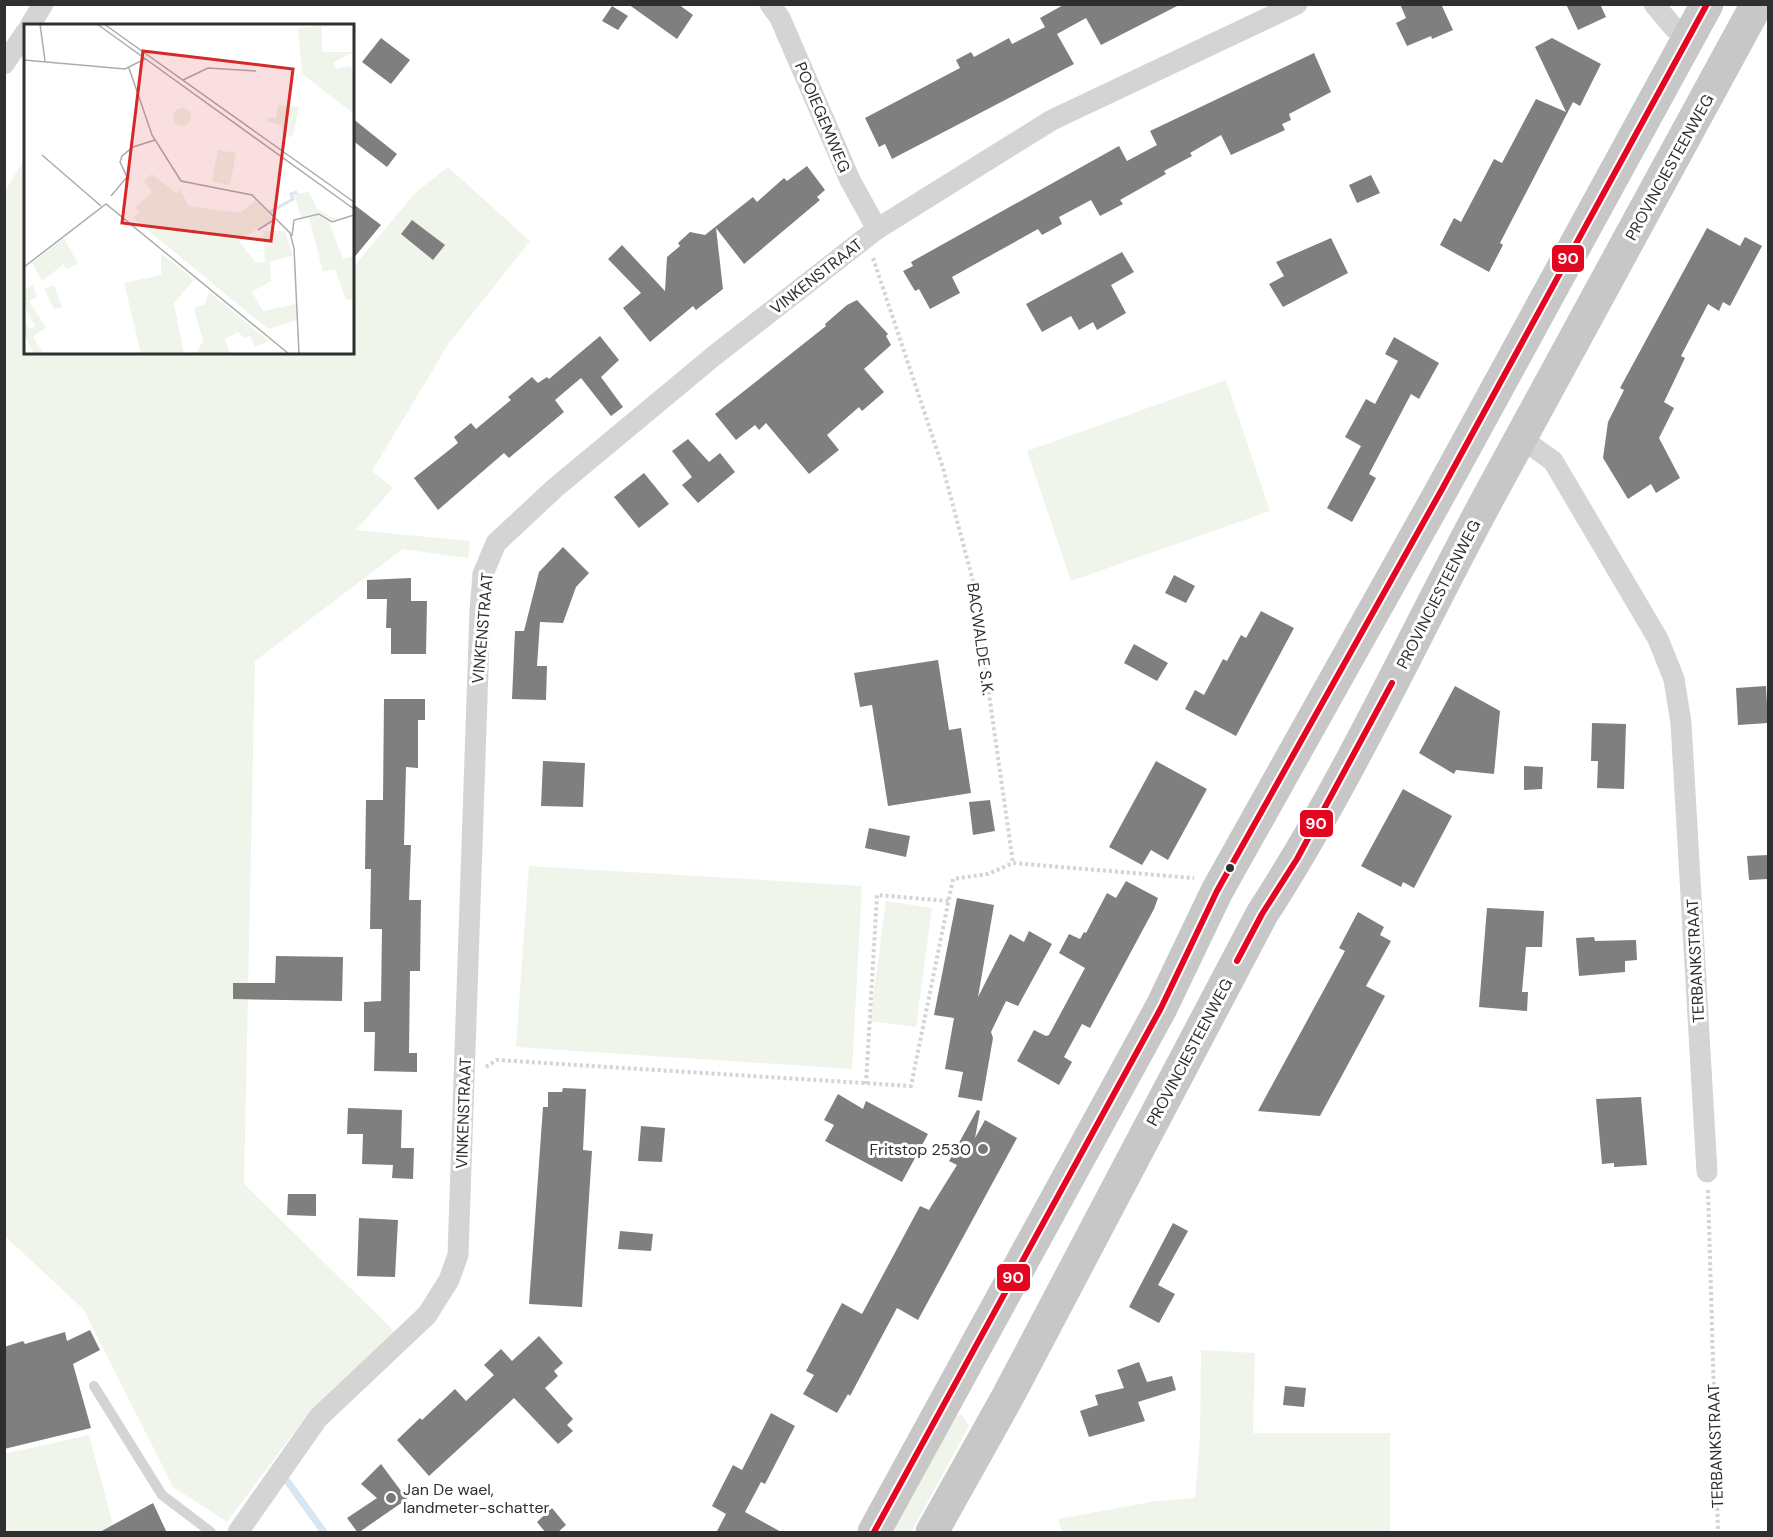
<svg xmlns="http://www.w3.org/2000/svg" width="1773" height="1537" font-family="'DM Sans',sans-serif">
  <rect width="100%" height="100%" fill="#fff"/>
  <g fill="#f0f5eb">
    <path d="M25,158L26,352H352L353,261L356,264L414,194L448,167L530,241L449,343L372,471L393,488L356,530L470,541L468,558L403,549L255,661L244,1184L395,1332L310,1411L227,1522L173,1487L84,1310L5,1236L4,193Z"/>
    <path d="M1226,380L1270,511L1071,581L1027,451Z"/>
    <path d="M529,866L862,886L852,1069L516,1047Z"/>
    <path d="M886,901L932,908L916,1027L870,1021Z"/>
    <path d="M1201,1350L1255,1353L1253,1433H1390V1532H1062L1058,1519L1156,1501L1195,1498L1200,1438Z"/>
    <path d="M962,1415L969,1426L911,1532H890L953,1417Z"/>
    <path d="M89,1435L115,1532H5L4,1454Z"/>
  </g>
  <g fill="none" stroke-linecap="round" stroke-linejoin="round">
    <path stroke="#d7e6f3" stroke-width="7" d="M282,1474L324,1532"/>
  </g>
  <g fill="#7f7f7f">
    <path d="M628,4H678L693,15L677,39Z"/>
    <path d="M1065,4H1181L1101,45L1086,18L1057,34L1074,64L892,159L885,144L879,147L865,118L960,68L956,60L971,52L974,57L1009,38L1012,44L1045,27L1040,18Z"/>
    <path d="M1400,4H1441L1453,30L1432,39L1431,36L1407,46L1396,23L1406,18Z"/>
    <path d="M1566,4H1600L1606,17L1578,30Z"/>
    <path d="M612,6L628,16L618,30L602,21Z"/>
    <path d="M381,38L410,60L391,84L362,62Z"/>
    <path d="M1552,38L1601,64L1580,106L1573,102L1500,243L1503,245L1489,272L1440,245L1454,218L1461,222L1494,159L1502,163L1536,99L1566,112L1535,47Z"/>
    <path d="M1314,53L1331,92L1289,114L1291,120L1282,124L1285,130L1231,155L1221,135L1190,153L1192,156L1164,171L1166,174L1120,200L1123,204L1100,216L1091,200L1059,217L1062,224L1042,235L1038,229L952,277L960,293L930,309L919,289L915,291L903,271L913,266L911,262L1119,146L1127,161L1157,145L1150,131Z"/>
    <path d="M352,118L397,154L387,167L352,140Z"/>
    <path d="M807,166L825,190L817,197L820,200L744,264L716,228L723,289L696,310L693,306L650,342L623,308L641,293L608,259L622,245L665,291L667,257L680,246L678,243L690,232L705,235L753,197L757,202L784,178L787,181Z"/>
    <path d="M1371,175L1380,193L1357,203L1349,185Z"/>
    <path d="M352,203L381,225L352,260Z"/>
    <path d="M412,220L445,245L433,260L401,234Z"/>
    <path d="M1707,228L1740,246L1745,237L1762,246L1730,306L1723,302L1719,311L1708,304L1681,356L1685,358L1664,402L1674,408L1659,438L1680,478L1656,493L1651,484L1628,499L1603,458L1608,422L1624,390L1620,388Z"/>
    <path d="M1331,238L1348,273L1283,307L1269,284L1284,276L1276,262Z"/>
    <path d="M1122,252L1134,272L1111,285L1126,313L1097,330L1093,322L1079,330L1071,316L1042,332L1026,304Z"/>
    <path d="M857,300L888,334L886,336L891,345L864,369L884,392L862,411L859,407L827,435L839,450L809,474L766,423L759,430L755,425L736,440L715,414L826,326L825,324L847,305Z"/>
    <path d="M600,336L619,360L601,377L623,407L611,416L581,378L555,400L564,412L509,458L504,453L438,510L414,478L458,443L454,437L471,423L476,429L511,400L508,397L532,377L538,383L547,377L549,379Z"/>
    <path d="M1394,337L1439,363L1419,399L1411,394L1369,474L1376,478L1352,522L1327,508L1361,446L1345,437L1366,399L1375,404L1398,361L1385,354Z"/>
    <path d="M688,439L709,462L720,453L735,472L698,503L682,485L692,477L672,451Z"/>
    <path d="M644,473L669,504L639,528L614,497Z"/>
    <path d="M563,547L589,573L576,587L563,623L540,622L537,666H547L546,700L512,699L515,631H524L539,572Z"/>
    <path d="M1174,575L1195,586L1186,603L1165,593Z"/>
    <path d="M411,578V601H427L426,654H391V628H386L387,599H367V580Z"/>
    <path d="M1261,611L1294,628L1236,736L1185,709L1195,690L1204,695L1223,659L1227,661L1241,635L1246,638Z"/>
    <path d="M1134,644L1168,663L1157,681L1124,663Z"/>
    <path d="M938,660L949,730L961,728L971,793L888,806L872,705L860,707L854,673Z"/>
    <path d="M1455,686L1500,711L1494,774L1456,770L1454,774L1419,753Z"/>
    <path d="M1766,686L1768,723L1738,725L1736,688Z"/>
    <path d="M384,699H425V720H418V768L406,767L404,845H411L409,900H421L420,971H410L409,1053H417V1072L374,1071L375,1032H364V1002L381,1001L382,929H370L371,869H365L366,800H383Z"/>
    <path d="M1592,723L1626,724L1624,789L1597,788L1598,761H1591Z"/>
    <path d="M543,761L585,763L583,807L541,806Z"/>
    <path d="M1156,761L1207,789L1168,860L1151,850L1142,865L1109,847Z"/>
    <path d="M1524,766L1543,767L1542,789L1524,790Z"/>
    <path d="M1403,789L1452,816L1414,888L1403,882L1401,887L1361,866Z"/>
    <path d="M990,800L995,831L973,835L969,802Z"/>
    <path d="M869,828L910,836L906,857L865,848Z"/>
    <path d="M1768,855V879L1749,880L1747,856Z"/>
    <path d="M1126,881L1158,898L1154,909L1090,1028L1082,1024L1064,1057L1072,1062L1059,1085L1017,1061L1034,1030L1046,1036L1049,1035L1085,968L1059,953L1069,934L1080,939L1084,932L1086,933L1107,893L1116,898Z"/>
    <path d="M957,898L994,905L978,997L1010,934L1024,942L1029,931L1052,944L1018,1006L1006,1001L991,1032L993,1038L982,1101L958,1097L963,1072L945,1069L954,1018L934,1015Z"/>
    <path d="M1487,908L1544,911L1542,947H1526L1522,992H1528L1527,1011L1479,1007Z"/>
    <path d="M1358,912L1384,927L1380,935L1391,941L1366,986L1385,996L1320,1116L1258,1111L1345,951L1339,948Z"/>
    <path d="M1594,937L1595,941L1636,940L1637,960L1625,961V972L1579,976L1576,938Z"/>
    <path d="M276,956L343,957L342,1001L233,999V983H275Z"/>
    <path d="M563,1088L586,1089L583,1150L592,1151L582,1307L529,1304L543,1107H548V1092H562Z"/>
    <path d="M838,1094L863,1109L866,1101L928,1134L902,1182L825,1141L834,1125L824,1120Z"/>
    <path d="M1641,1097L1647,1165L1614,1167V1163L1602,1164L1596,1099Z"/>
    <path d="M348,1108L402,1110L401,1148H414L413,1179L392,1178L393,1165L362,1164L363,1134H347Z"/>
    <path d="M977,1110L980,1111L975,1138L985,1120L1017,1138L918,1320L897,1308L850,1396L848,1394L837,1413L803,1394L814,1375L806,1371L842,1303L862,1314L920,1206L929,1210L957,1165L949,1161Z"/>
    <path d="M641,1126L665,1128L662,1162L638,1161Z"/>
    <path d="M288,1194H316V1216L287,1215Z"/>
    <path d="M359,1218L398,1220L395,1277L357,1276Z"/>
    <path d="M1173,1223L1188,1231L1158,1285L1175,1294L1159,1323L1129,1307Z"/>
    <path d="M620,1231L653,1234L651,1251L618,1249Z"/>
    <path d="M90,1330L100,1350L73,1364L91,1428L4,1449V1347L23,1341L25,1344L65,1332L67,1341Z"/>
    <path d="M539,1336L563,1363L554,1371L558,1376L545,1388L573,1419L567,1425L573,1431L558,1444L514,1398L429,1476L397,1440L420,1418L422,1420L455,1389L466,1401L494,1375L484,1365L501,1349L512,1361Z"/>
    <path d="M1139,1362L1147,1382L1172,1376L1176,1390L1138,1402L1145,1421L1089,1437L1080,1411L1098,1405L1095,1395L1124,1388L1117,1370Z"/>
    <path d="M1285,1386L1306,1388L1304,1407L1283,1405Z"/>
    <path d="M771,1413L795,1426L765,1484L761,1482L745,1512L783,1533H716L726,1514L712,1506L733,1465L742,1470Z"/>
    <path d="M381,1464L407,1499L358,1533L347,1518L377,1498L361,1484Z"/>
    <path d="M153,1503L167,1533H98Z"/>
    <path d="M552,1508L566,1525L557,1533H546L537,1522Z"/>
  </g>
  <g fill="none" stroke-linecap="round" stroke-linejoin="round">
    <g stroke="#d4d4d4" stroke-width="4" stroke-dasharray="3 3" stroke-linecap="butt">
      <path d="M873,258L943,468L973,581L1013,863"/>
      <path d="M486,1067L497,1060L911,1086L953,879L988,874L1013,863L1194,878"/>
      <path d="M866,1084L877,895L949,901"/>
      <path d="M1708,1190L1718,1532"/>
    </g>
    <path stroke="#d4d4d4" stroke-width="10" d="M94,1386L162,1495L211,1532"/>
    <g stroke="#d4d4d4" stroke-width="21">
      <path d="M770,4L780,18L850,180L877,229"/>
      <path d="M1654,4L1674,28L1691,32"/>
      <path d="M30,26L43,4"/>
      <path d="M4,64L26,32"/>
      <path d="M1521,438L1553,461L1658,639L1674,679L1681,723L1707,1172"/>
      <path d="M238,1532L318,1418L427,1315L449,1280L458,1255L480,611L483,574L496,543L555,488L715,355L877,229L1052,120L1297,4"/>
    </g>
    <g stroke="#c7c7c7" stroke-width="33">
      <path d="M874,1532L1161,1008L1217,891L1441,491L1707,4"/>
      <path d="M932,1532L1008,1396L1262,914C1348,781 1413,637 1488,498C1577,333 1668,169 1757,4"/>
    </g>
    <defs>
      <g id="bus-1">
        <path d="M1237,961L1262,914L1297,859L1392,683"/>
        <path d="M874,1532L1161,1008L1217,891L1441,491L1707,4"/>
      </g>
    </defs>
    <use href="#bus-1" stroke="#fff" stroke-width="10"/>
    <use href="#bus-1" stroke="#e40521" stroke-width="6"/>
  </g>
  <circle fill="#2f2f2f" stroke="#fff" stroke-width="2" cx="1230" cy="868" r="5"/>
  <g fill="#787878" stroke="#fff" stroke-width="2">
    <circle cx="983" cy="1149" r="6"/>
    <circle cx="391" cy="1498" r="6"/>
  </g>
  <g text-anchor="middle" stroke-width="6" stroke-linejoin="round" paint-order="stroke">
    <g font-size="16" fill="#2f2f2f" stroke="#fff">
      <text transform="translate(823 117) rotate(67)" y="6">POOIEGEMWEG</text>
      <text transform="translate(1669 167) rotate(-61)" y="6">PROVINCIESTEENWEG</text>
      <text transform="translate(816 276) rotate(-38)" y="6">VINKENSTRAAT</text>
      <text transform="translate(1438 594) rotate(-63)" y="6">PROVINCIESTEENWEG</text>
      <text transform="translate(482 628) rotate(-85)" y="6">VINKENSTRAAT</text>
      <text transform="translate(981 639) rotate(82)" y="6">BACWALDE S.K.</text>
      <text transform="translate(1695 961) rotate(-93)" y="6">TERBANKSTRAAT</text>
      <text transform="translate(1189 1052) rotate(-62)" y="6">PROVINCIESTEENWEG</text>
      <text transform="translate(463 1113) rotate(-88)" y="6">VINKENSTRAAT</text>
      <text transform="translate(1715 1446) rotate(-92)" y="6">TERBANKSTRAAT</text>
    </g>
    <g font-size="16" fill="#2f2f2f" stroke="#fff" text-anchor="end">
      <text x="971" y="1155">Fritstop 2530</text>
      <text x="403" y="1495" text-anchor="start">Jan De wael,<tspan x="403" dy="18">landmeter-schatter</tspan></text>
    </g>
  </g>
  <g transform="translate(24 24)">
    <rect width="330" height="330" fill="#fff"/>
    <path d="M298,2V28H329L309,39L312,45L326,42L330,49V90L278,50L274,4ZM254,81L275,83L269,112L258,114V101L243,98L244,93L252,94ZM149 93a9 9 0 1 1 18 0a9 9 0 1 1-18 0ZM194,126L212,129L206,161L188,158ZM128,150L153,170L158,160L156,166L165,182L216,189L232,176L249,195L215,217L232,239L241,238L239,207H261L269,231L246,238L247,257L228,268L239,287L272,280L273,296L244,305L109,194L115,189L111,184L128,168L120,157ZM285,168L293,185L312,195L309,197L296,189L277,194L270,170ZM295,191L305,198L319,235L330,232V275L322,276L311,245L299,248L285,193ZM40,214L54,240L42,245L40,240L18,257L8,239ZM137,229L170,256L150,279L160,330H117L100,259L137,251ZM9,261L13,273L5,277L22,304L9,312L19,330H10L0,310V294L5,305L11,302L0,282V266ZM30,261L38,283L30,285L20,265ZM185,268L245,317L231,323L226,312L220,314L214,308L201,315L206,330H172L179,317L170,284L181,280Z" fill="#f0f5eb"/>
    <path fill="none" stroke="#d7e6f3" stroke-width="3" d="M246,188L269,175L267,170L273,168"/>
    <path fill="none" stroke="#acacac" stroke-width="1.5" d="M16,0L21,37M73,0L330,185M80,0L330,178M0,36L101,45L121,35M105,44L128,111L157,157L228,171L266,209L270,224L275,330M159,56L184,44L232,47M18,131L77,182M87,172L103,153L96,138L98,132L109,123L131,116M234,206L251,195M268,212L270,196L295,190L308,198L330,191M0,243L82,180L265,330"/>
    <path fill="#d62828" fill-opacity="0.15" stroke="#d62828" stroke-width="3" d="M119,27L269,45L247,217L98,199Z"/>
    <rect width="330" height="330" fill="none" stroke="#2f2f2f" stroke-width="3"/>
  </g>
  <g stroke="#fff" stroke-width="2">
    <rect x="1551" y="244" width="34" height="29" rx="6" fill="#e40521"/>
    <rect x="1299" y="809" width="35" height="29" rx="6" fill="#e40521"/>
    <rect x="996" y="1263" width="35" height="29" rx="6" fill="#e40521"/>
  </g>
  <g font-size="16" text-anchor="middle" font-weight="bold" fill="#fff">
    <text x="1568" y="264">90</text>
    <text x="1316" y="829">90</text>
    <text x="1013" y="1283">90</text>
  </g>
  <rect width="1773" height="1537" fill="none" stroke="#2f2f2f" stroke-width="12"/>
</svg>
